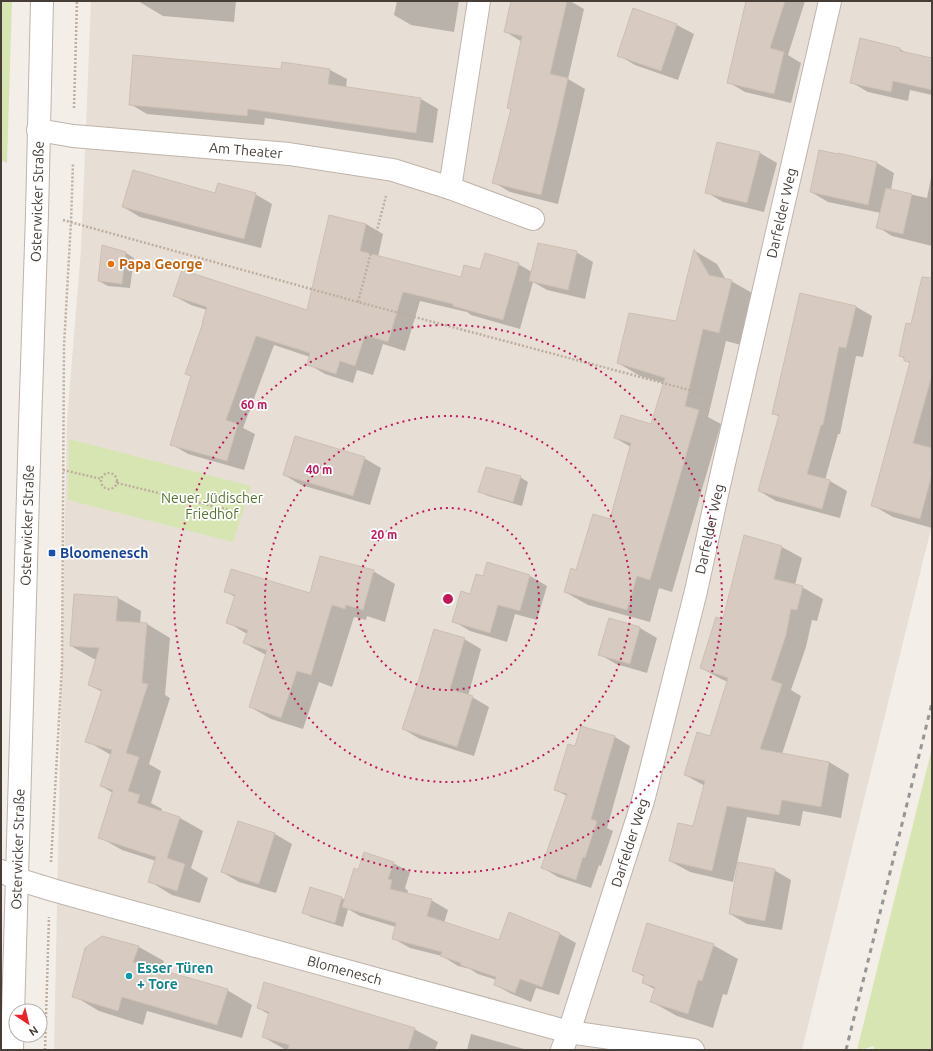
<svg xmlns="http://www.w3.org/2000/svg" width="933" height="1051" font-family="Ubuntu,sans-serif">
  <rect width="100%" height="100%" fill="#f3eee8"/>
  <path fill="#e7dfd6" d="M91,1H932V525L802,1050H54L67,420L81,250Z"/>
  <g fill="#d7e5b3">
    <path d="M1,1H12L7,163L1,160Z"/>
    <path d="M69,439L251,486L233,542L68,500Z"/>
    <path d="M932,748V1050H873L874,1046L861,1050H857Z"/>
  </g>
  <g fill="#0003">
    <path d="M138,1H236L234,22L163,16Z"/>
    <path d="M397,1H459L454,32L411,25L394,15Z"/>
    <path d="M512,1H570L584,9L568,79L585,89L576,129L558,204L510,192L493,182L512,110L508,108L522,42L506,32Z"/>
    <path d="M746,1H805L788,55L801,63L791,103L745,92L728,82L747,4L745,3Z"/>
    <path d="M634,9L677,25L694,34L678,80L635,65L618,55Z"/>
    <path d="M900,49L910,55L932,59V95L910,90L908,101L868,92L851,82Z"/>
    <path d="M282,70H330L347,79L346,88L421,99L438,109L433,143L265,118L264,125L147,114L130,104Z"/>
    <path d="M760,153L777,163L764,212L723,202L706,192Z"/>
    <path d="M839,154L877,163L894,173L891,190L927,198L932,173V246L892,236L878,227L881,213L828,202L811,192Z"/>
    <path d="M255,194L272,204L261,248L140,217L123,207L216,195Z"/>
    <path d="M366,224L383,234L378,257L462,278L481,270L518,264L532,272L576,252L593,262L585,299L547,290L533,282L520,329L471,315L467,312L420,301L405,351L383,344L373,375L357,370L353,383L325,374L308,364L310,357L274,345L243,428L255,434L244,470L188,454L171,444L192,376L186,373L207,310L191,305L174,296L307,311Z"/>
    <path d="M695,251L717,264L726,280L731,281L754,294L741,345L726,341L708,417L721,424L672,592L659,588L650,622L588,605L565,592L576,571L611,521L631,447L615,438L652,425L664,383L640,376L618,363L677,322Z"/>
    <path d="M126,253L134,258L130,288L108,286L99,281Z"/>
    <path d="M932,294V528L893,517L872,505L911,364L905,360V359L900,356L912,326Z"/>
    <path d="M855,306L872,316L863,357L856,356L840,434H838L825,480L830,481L847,491L840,518L776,501L759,491L780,417L773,413Z"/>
    <path d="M364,458L381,468L370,505L301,485L284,475Z"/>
    <path d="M520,477L528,482L522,506L488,496L480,492Z"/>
    <path d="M745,537L782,547L802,558L795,585L802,587L823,599L817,621L812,620L806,647L791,690L801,696L782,754L829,762L849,774L841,818L803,811L800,826L747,817L733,882L690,872L670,861L693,827L705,786L685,775L711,738L728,682L721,679L701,668L723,620Z"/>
    <path d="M488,563L530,576L547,586L537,620L515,614L507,642L470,631L453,621L470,595L484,578Z"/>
    <path d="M373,571L395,584L385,622L367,616L366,620L354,617L332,687L319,682L303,729L271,719L250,707L266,655L244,643L247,634L227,622L235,597L225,591L311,595Z"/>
    <path d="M75,595L118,598L141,611L140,624H147L170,638L165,695L170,698L149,764L161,771L151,803L162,809L161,812L180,818L203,831L191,868L208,878L200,903L172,895L149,881L156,861L122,850L99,837L113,793L101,786L111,755L87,741L102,692L89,685L97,659H94L71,646Z"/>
    <path d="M610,619L640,628L657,638L647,673L616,664L599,654Z"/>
    <path d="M464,639L481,649L468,696L472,697L489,707L474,756L420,739L403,729Z"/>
    <path d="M615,737L630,746L607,828L613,831L601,866L599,865L591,888L558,877L543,868L567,796L555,790L576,747Z"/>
    <path d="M238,822L275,834L292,844L276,893L239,882L222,872Z"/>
    <path d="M393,863L410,872L405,888L408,891L407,894L431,900L448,910L444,923L499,941L510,914L560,934L576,943L559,995L536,988L531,1002L512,994L495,985L497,980L478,974L470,969L458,966L442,956L410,948L394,939L396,927L360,916L348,909L343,927L311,917L303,912L310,889L342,898L345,900L359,871Z"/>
    <path d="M774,870L791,880L782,930L747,924L730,914Z"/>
    <path d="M103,937L139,947L164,961L160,971L227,990L252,1005L242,1038L147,1011L143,1025L99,1011L74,996Z"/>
    <path d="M713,945L738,959L727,995L723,994L713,1028L677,1016L652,1002L656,990L643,983L645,977L633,971Z"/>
    <path d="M258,1008L414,1029L438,1042L435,1050H286L263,1037L270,1015Z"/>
    <path d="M471,1034L524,1049L525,1050H467Z"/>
  </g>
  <g fill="#d7cbc1" stroke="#cebeb1">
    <path d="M511,1H567L550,74L568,78L559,119L541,195L492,183L511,109L507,108L522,36L504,32Z"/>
    <path d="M746,1H785L770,48L784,52L774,94L727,83Z"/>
    <path d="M633,8L677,24L661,71L617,56Z"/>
    <path d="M860,38L900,48V51L932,58V90L893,81L891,92L850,83Z"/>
    <path d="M133,55L281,69L282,62L330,69L328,84L421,98L416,133L248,109L247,116L129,105Z"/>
    <path d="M717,142L760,152L747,203L705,193Z"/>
    <path d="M819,150L838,154V153L877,162L868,205L810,192Z"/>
    <path d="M133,170L215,193L218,183L256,193L244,239L122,207Z"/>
    <path d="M886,188L912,194L903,234L876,228Z"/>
    <path d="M329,215L366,224L360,251L461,277L464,265L480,269L485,253L519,263L503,320L453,306V304L403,292L388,342L365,335L355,366L340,361L336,374L307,365L310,353L256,336L226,420L238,424L227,461L170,445L191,376L185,374L203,323H202L207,307L173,296L182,270L307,310Z"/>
    <path d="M538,243L577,251L568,290L529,281Z"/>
    <path d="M102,245L126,252L122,284L98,281Z"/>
    <path d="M694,249L709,275L732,280L719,333L703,329L685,406L699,410L650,580L637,576L627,610L564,592L571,568L576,570L593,514L610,519L631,443L614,438L621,415L651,424L665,378L617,363L629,313L676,321Z"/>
    <path d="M922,277L932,278V375L913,443L932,448V474L920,519L871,506L910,362L904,361V357L899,356L906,323L911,324Z"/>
    <path d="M800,293L856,306L846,348L839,347L823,425H821L807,474L830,480L822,509L758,491L779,415L772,414Z"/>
    <path d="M295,436L365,457L353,496L283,475Z"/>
    <path d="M486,467L521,476L513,502L478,492Z"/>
    <path d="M744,535L782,546L774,579L803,586L797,610L791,609L786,635L771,680L782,684L760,749L829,762L821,807L782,800L779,815L727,806L712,871L669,861L678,823L693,826L705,781L684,775L697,732L710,736L728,678L700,668L716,617L723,619Z"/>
    <path d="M320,556L374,570L363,610L346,605L345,609L332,605L311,675L297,671L281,718L249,707L267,650L243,643L248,630L226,623L235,595L224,592L231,569L310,593Z"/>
    <path d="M487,562L530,575L520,611L498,605L490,633L452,622L461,591L470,594L476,574L483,576Z"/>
    <path d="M74,594L118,597L116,621L147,623L142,683L148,684L126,753L139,757L128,791L140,795L137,803L180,817L167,858L185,864L177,891L148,882L156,857L98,838L113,790L100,786L112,750L85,742L102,690L88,685L99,648L70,646Z"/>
    <path d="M609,618L640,627L630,664L598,655Z"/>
    <path d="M434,629L465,638L450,689L473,696L457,747L402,729L419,679Z"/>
    <path d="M581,726L615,736L591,819L597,821L585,858L583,857L576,880L541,868L567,794L554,790L568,744L575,746Z"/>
    <path d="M238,821L275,833L259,884L221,872Z"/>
    <path d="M364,852L394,862L388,879L392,880L390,889L432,899L427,916L499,940L509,912L560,933L542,987L520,979L515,993L494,985L496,977L460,965L461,963L440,956L442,952L392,939L396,923L342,907L354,868L358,870Z"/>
    <path d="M738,862L775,869L765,921L729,914Z"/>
    <path d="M310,887L342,897L335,923L302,913Z"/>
    <path d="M647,923L714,944L702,981L698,980L688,1014L650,1002L655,987L642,983L644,975L632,971Z"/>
    <path d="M102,936L139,946L133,962L228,989L217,1025L122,997L118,1011L72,997L85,948Z"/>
    <path d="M264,982L415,1028L408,1050H288L289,1045L262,1037L269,1012L257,1008Z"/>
  </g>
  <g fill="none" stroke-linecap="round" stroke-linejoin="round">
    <defs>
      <g id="minor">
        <path id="s1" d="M38,130L73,136L289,154L393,170L450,188L479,1"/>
        <path d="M450,188L533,219"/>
        <path id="s2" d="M1,871L17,879L56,891L569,1032L693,1050"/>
        <path id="s3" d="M12,1050L30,425L37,214L42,1"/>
        <path id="s4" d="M562,1050L569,1032L643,801L696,591L718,490L830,1"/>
      </g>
    </defs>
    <use href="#minor" stroke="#beb4ab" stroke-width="24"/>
    <g stroke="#bfad9d" stroke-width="2.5" stroke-dasharray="2 2" stroke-linecap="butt">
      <path d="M74,108L77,1"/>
      <path d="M63,220L358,302L712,396"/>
      <path d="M358,302L386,196"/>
      <path d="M63,470L102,479"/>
      <circle cx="109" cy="481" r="8"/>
      <path d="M117,483L229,510"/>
      <path d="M51,862L62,666L64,346L71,221L73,163"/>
      <path d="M45,1050L49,917"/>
    </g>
    <use href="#minor" stroke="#fff" stroke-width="22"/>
    <path stroke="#969696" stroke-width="3" stroke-dasharray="5 5" stroke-linecap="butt" d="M846,1050L932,703"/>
  </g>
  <g fill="none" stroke="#c2185b" stroke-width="2" stroke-dasharray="2 4">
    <circle cx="448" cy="599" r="91"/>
    <circle cx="448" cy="599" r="183"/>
    <circle cx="448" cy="599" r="274"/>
  </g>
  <circle fill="#e8710a" stroke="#fff" stroke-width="1.5" cx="111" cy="264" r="4"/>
  <rect fill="#1a4fb4" stroke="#fff" stroke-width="1.5" x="48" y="549" width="8" height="8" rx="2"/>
  <circle fill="#0f9aa8" stroke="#fff" stroke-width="1.5" cx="129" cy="976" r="4"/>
  <g text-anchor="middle" stroke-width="3.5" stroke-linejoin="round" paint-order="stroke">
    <g font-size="14" fill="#463e37" stroke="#fff">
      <text dy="5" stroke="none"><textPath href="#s1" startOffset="209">Am Theater</textPath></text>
      <text dy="5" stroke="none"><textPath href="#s3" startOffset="849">Osterwicker Straße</textPath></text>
      <text dy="5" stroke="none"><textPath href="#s4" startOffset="866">Darfelder Weg</textPath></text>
      <text dy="5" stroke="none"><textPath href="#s3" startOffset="525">Osterwicker Straße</textPath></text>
      <text dy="5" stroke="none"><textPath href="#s4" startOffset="542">Darfelder Weg</textPath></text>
      <text dy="5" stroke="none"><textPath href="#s4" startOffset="218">Darfelder Weg</textPath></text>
      <text dy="5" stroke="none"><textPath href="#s3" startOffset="201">Osterwicker Straße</textPath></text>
      <text dy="5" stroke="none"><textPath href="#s2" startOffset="358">Blomenesch</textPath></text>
    </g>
    <g font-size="14" font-weight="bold" fill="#c56008" stroke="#fff" text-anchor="start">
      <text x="119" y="269">Papa George</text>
    </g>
    <g font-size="14" fill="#54752d" stroke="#fff">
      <text x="212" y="503">Neuer Jüdischer<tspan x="212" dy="16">Friedhof</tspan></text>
    </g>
    <g font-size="14" font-weight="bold" fill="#164399" stroke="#fff" text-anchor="start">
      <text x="60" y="558">Bloomenesch</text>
    </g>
    <g font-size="14" font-weight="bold" fill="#0d838f" stroke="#fff" text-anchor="start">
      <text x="137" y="973">Esser Türen<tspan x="137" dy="16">+ Tore</tspan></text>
    </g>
  </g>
  <circle cx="448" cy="599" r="6" fill="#c2185b" stroke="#fff" stroke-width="2"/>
  <g font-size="12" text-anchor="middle" font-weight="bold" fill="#c2185b" stroke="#fff" stroke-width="3.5" stroke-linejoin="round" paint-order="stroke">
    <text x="254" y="409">60 m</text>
    <text x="319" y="474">40 m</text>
    <text x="384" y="539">20 m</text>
  </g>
  <rect width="933" height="1051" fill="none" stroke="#463e37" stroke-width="4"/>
  <g transform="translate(28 1023) rotate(145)"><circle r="19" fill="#ffffff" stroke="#b5b2af"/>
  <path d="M0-3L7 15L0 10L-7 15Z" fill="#ef2326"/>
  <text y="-6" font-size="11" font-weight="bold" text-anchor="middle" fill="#463e37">N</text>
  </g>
</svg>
